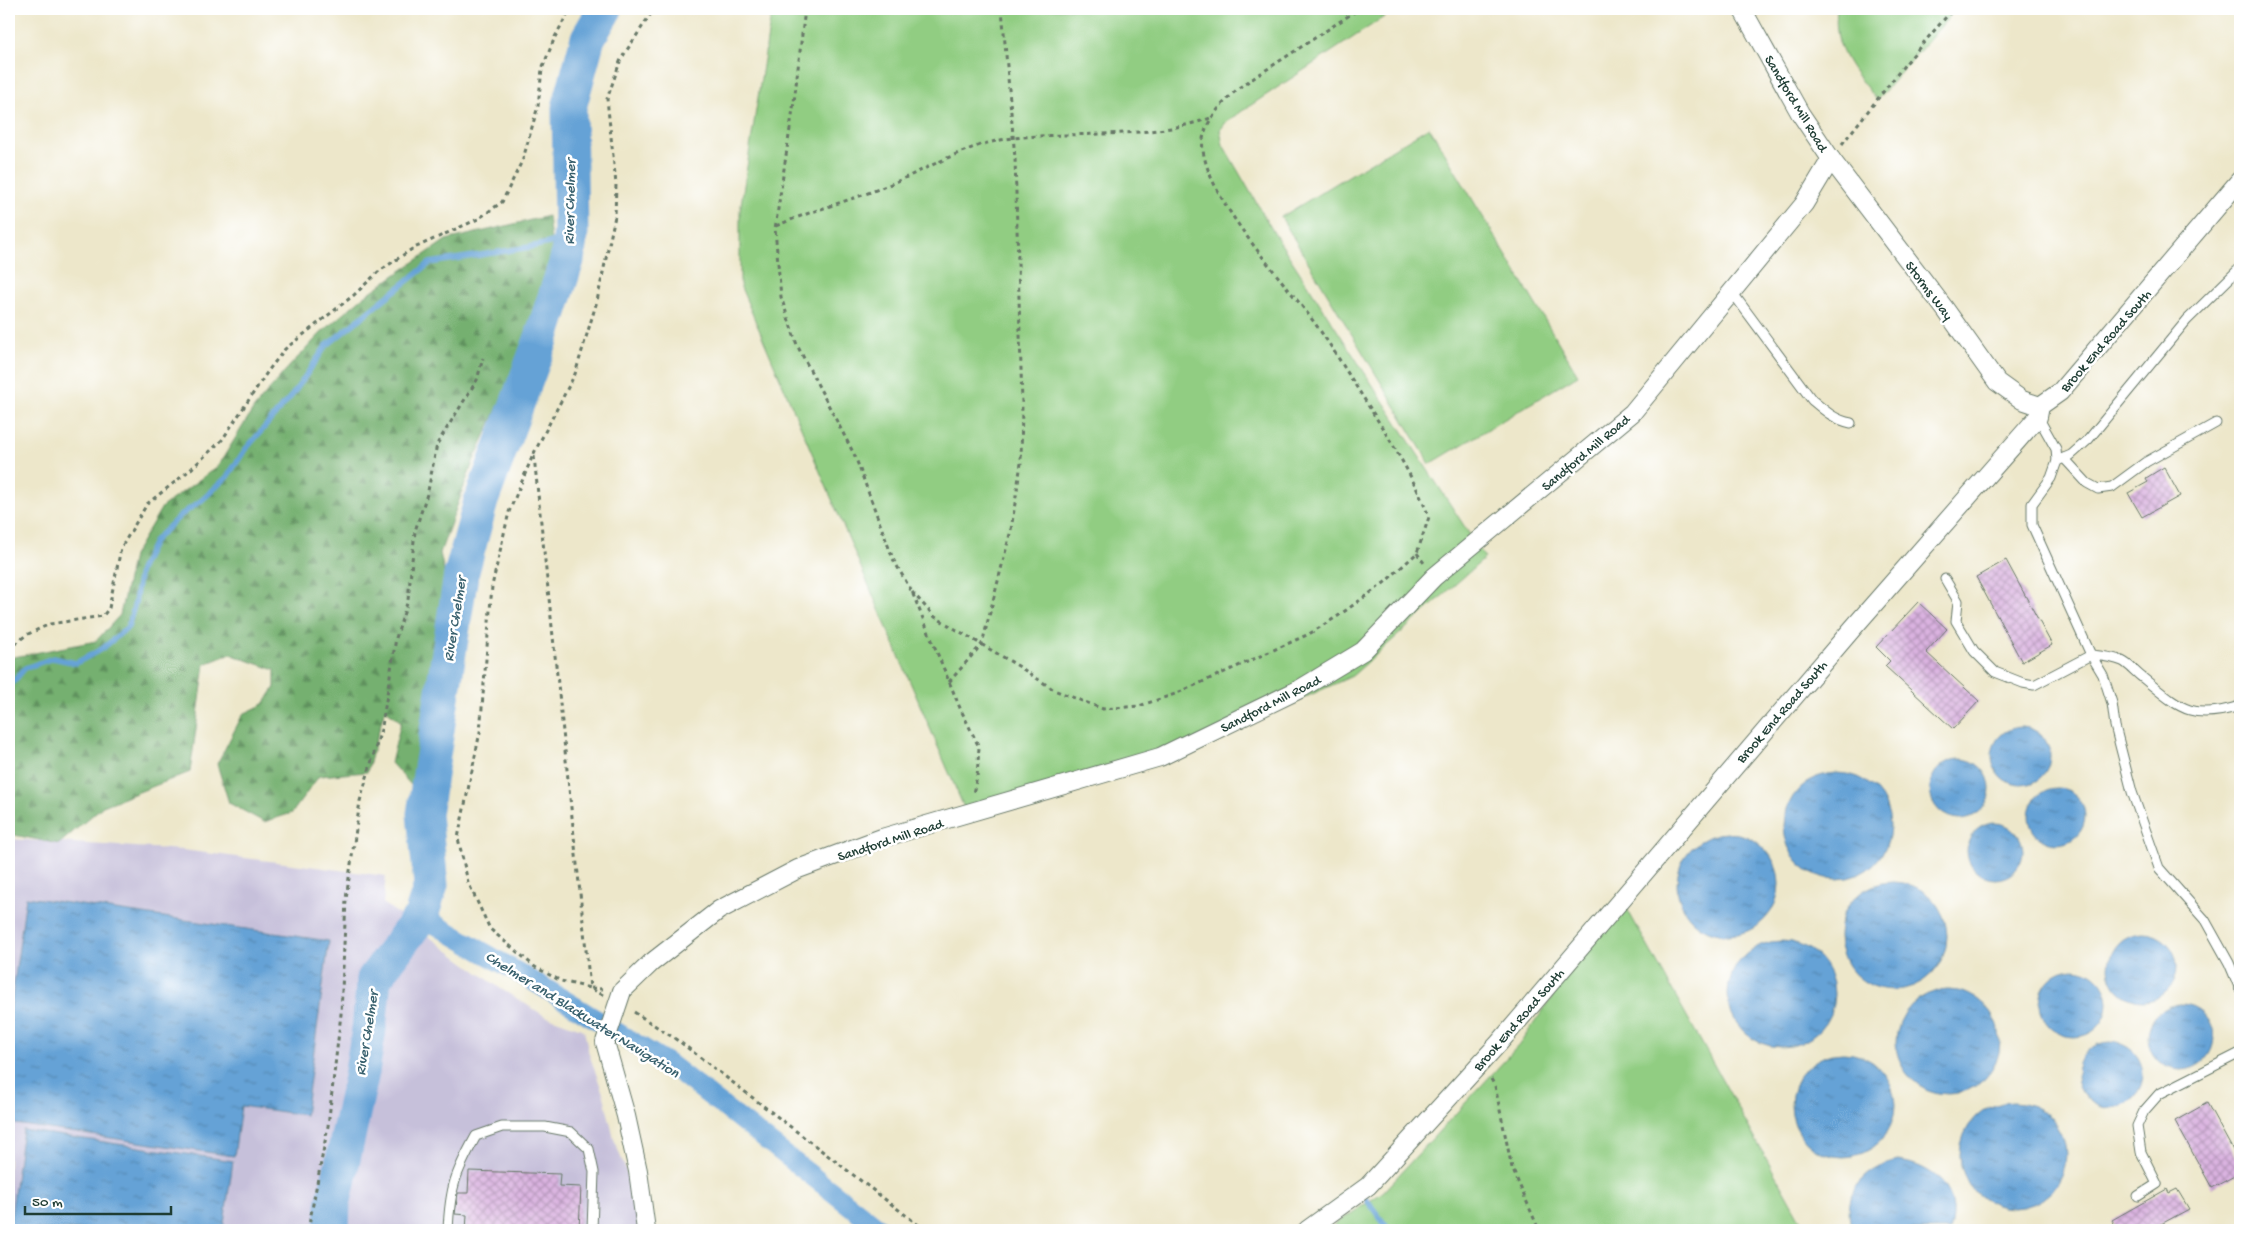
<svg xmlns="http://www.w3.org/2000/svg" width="2249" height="1239" font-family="'Gochi Hand',sans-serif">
  <defs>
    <pattern id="forest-firs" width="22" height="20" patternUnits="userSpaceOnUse" patternTransform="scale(1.25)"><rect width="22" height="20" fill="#74b070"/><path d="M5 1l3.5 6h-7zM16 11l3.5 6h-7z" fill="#5f905d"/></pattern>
    <pattern id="water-ripples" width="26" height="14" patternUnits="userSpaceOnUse" patternTransform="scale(1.25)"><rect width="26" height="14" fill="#65a2d6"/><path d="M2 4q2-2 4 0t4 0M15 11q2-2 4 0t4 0" fill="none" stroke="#5385ae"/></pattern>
    <pattern id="building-cross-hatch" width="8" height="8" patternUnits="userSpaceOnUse" patternTransform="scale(1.25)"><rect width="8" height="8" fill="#dab2e0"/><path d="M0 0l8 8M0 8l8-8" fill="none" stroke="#b092b6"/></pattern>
  </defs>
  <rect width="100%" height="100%" fill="#fff"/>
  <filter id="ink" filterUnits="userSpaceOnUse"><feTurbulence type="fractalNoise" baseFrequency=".02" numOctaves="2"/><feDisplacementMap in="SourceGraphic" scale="10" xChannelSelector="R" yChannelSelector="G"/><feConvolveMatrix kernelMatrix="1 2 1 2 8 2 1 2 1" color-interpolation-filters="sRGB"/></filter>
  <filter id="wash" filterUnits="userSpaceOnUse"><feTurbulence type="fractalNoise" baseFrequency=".0096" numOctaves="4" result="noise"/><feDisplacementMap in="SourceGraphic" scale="20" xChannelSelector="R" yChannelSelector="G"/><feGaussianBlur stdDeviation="1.12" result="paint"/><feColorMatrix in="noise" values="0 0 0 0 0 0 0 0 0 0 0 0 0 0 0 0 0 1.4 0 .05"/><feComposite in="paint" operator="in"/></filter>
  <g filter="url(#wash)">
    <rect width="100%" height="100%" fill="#ede7ca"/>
    <path fill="#c6c0da" d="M9,839L183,850L386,876L383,903L501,989L545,1016L584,1030L589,1054L604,1096L614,1139L634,1192L643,1230H9Z"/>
    <g fill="#91cd82" stroke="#58855b">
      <path d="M772,9H1396L1227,121L1220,130L1223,145L1274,233L1485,558L1352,676L1162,762L968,817L740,285V211Z"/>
      <path d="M1837,9H1956L1877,100C1853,71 1832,49 1837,9Z"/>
      <path d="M1429,127L1578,375L1430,464L1281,217Z"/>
      <path d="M1621,898L1806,1230H1327L1383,1192L1519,1045Z"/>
    </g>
    <path fill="url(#forest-firs)" stroke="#4a7652" d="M548,216L555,273L521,356L473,462L440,553L445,576L443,627L433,677L425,771L411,785L391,763L401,722L385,709L367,772L319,776L292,813L264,822L229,803L217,764L243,714L264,704L275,687V670L230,654L205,664L190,772L103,806L59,844L9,834V658L96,641L120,615L133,556L162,507L218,466L254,408L285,371L324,330L363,297L446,240Z"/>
    <g fill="url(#water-ripples)" stroke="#427085">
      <circle cx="2021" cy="756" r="29"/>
      <circle cx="1960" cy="789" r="30"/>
      <circle cx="1837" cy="826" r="53"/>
      <circle cx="2057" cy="816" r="28"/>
      <circle cx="1995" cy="851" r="28"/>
      <circle cx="1728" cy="884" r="51"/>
      <circle cx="1893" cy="936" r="54"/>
      <path d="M26,897L329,941L305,1115L241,1106L234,1156L9,1123V1020Z"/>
      <circle cx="2143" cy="967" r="34"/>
      <circle cx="1781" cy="994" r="53"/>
      <circle cx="2074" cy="1003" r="34"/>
      <circle cx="1948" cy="1042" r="52"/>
      <circle cx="2181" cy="1037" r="33"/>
      <circle cx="2110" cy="1075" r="33"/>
      <circle cx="1843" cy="1105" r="52"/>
      <circle cx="2013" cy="1155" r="53"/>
      <path d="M23,1130L233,1161L223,1230H9Z"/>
      <path d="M1898,1161C1934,1165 1963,1192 1950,1230H1852C1841,1193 1863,1168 1898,1161Z"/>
    </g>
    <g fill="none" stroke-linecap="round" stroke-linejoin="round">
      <g stroke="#65a2d6" stroke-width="5.5">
        <path d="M9,687L25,668L53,658L76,663L102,649L128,627L135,603L140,570L155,540L181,515L202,500L227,477L245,450L293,394L326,346L383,300L430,263L530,247L549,243L571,232"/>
        <path d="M1366,1199L1389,1230"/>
      </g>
      <path stroke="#65a2d6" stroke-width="20" d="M421,916L543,987L669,1064L881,1230"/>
      <path stroke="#65a2d6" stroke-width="35" d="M332,1230L333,1205L361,1077L369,1029L374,979L421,916L431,885L424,814L461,575L481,501L542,337L567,260L571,232L569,108L588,38L605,9"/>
    </g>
    <g id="blocks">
      <g fill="url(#building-cross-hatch)">
        <path d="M2164,467L2180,496L2142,517L2128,493L2148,482L2146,478Z"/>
        <path d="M2006,560L2052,645L2022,662L1976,577Z"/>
        <path d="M1918,602L1947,629L1926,652L1979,701L1953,729L1885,666L1890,661L1876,647Z"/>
        <path d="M2207,1103L2240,1163V1173L2212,1188L2175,1121Z"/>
        <path d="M469,1171L560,1174L559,1186L581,1187L579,1230H466L467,1215L455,1214L458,1193H468Z"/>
        <path d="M2167,1189L2169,1193L2177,1189L2189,1209L2150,1230H2118L2112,1220Z"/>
      </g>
    </g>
  </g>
  <g filter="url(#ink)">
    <use href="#blocks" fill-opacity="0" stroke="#677868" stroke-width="1"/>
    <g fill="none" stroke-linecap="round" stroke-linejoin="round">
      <defs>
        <g id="service">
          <path d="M1732,292L1812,400C1825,411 1835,420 1851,423"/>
          <path d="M2038,417L2056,449L2057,461L2051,478L2032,504V525L2091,655L2103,675L2112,703L2115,726L2132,792L2159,868L2205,920L2229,963L2240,989"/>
          <path d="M2064,458L2087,483L2098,489L2112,487L2146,462L2216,423"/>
          <path d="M2057,461L2071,455L2088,440L2187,320L2240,268"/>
          <path d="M1945,579L1958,601L1956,621L1974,651L1995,672L2023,683L2034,685L2091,655C2100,656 2113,657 2122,661C2129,664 2136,673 2143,678C2180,708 2190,721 2240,706"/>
          <path d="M2138,1196L2157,1184L2141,1152L2137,1126L2144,1111L2159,1094L2240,1053"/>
          <path d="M448,1230C450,1187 455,1174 476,1136L502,1127H545L571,1132L589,1149L594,1172L592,1230"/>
        </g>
        <g id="minor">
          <path d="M1742,9L1800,113L1831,159L1945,309L1997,382L2022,400L2040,406"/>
          <path d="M622,991L651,963L719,910L798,869L882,838L1160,757L1300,689L1363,651L1434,577L1632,413L1804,204L1831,159"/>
          <path d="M605,1042L626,1116L638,1171L646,1230"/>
          <path d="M1307,1230L1368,1186L1499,1043L1853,628L2038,417L2040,406L2060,392L2240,180"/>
        </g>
      </defs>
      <use href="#service" stroke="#677868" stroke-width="11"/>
      <use href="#minor" stroke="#677868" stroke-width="20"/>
      <g stroke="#677868" stroke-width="3" stroke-dasharray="4 4" stroke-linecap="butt">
        <path d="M805,9L794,102L775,229L781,297L797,345L855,456L893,559L912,592L960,708L979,747L977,777L973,793"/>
        <path d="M1842,144L1906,63L1953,9"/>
        <path d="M776,226C812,210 850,201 886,186C929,169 967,143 1014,138C1080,131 1150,140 1213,117"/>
        <path d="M534,456L590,988L604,989"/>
        <path d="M1417,553L1424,563"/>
        <path d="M912,592L935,617L1020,667L1054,690L1103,709L1139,706L1175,694L1225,672L1309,634L1338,616L1384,583L1417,553L1429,517C1412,473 1388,437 1363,397C1346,371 1330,343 1311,318C1279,275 1210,202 1203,150C1199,126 1223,102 1240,87L1359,9"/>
        <path d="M9,649L26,635L50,624L103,616L109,608L121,548L147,504L190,470L222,440L268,371L285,349L354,295L378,272L412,249L478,219L502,202L523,159L538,106L542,69L555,37L570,9"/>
        <path d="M949,682L982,644L1011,530L1021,463L1022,404L1015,158L1002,9"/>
        <path d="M603,995L590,988L561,981L535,967L490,929L468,882L458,838L480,732L492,586L509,512L533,455L575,374L597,301L615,216L616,184L607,99L621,59L654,9"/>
        <path d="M634,1012L680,1042L925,1230"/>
        <path d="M1491,1079L1495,1086L1512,1168L1539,1230"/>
        <path d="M308,1230L328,1126L341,1014L346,899L360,801L382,726L396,638L408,600L415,531L428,491L437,444L477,380L483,358"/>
      </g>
      <use href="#service" stroke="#fff" stroke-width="9"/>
      <use href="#minor" stroke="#fff" stroke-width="18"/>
      <defs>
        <path id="minor-bridge" d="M605,1042L622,991"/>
      </defs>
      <use href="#minor-bridge" stroke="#677868" stroke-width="20" stroke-linecap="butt"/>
      <use href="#minor-bridge" stroke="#fff" stroke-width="18"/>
    </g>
  </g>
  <g text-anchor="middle" stroke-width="5" stroke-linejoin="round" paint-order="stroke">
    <g font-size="14" fill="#1f3d34" stroke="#fff">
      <text transform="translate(1797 103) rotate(59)" y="5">Sandford Mill Road</text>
      <text transform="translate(1930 290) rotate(53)" y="5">Storms Way</text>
      <text transform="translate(2105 340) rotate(-49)" y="5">Brook End Road South</text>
      <text transform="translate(1585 452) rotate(-40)" y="5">Sandford Mill Road</text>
      <text transform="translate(1270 703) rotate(-27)" y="5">Sandford Mill Road</text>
      <text transform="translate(1781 711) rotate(-49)" y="5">Brook End Road South</text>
      <text transform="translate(890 839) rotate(-18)" y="5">Sandford Mill Road</text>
      <text transform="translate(1518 1019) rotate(-49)" y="5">Brook End Road South</text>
    </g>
    <g font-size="15" font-style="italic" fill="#38606d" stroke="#fff">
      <text transform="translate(569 202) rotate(-89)" y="5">River Chelmer</text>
      <text transform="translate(454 619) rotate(-81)" y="5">River Chelmer</text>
      <text transform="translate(583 1014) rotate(32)" y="5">Chelmer and Blackwater Navigation</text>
      <text transform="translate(366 1033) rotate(-81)" y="5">River Chelmer</text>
    </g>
  </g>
  <rect width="2249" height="1239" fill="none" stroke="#fff" stroke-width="30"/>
  <path d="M25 1206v8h146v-8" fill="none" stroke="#1f3d34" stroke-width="2.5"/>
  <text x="32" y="1206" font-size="15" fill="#1f3d34" stroke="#ffffff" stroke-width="4" paint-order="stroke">50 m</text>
</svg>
